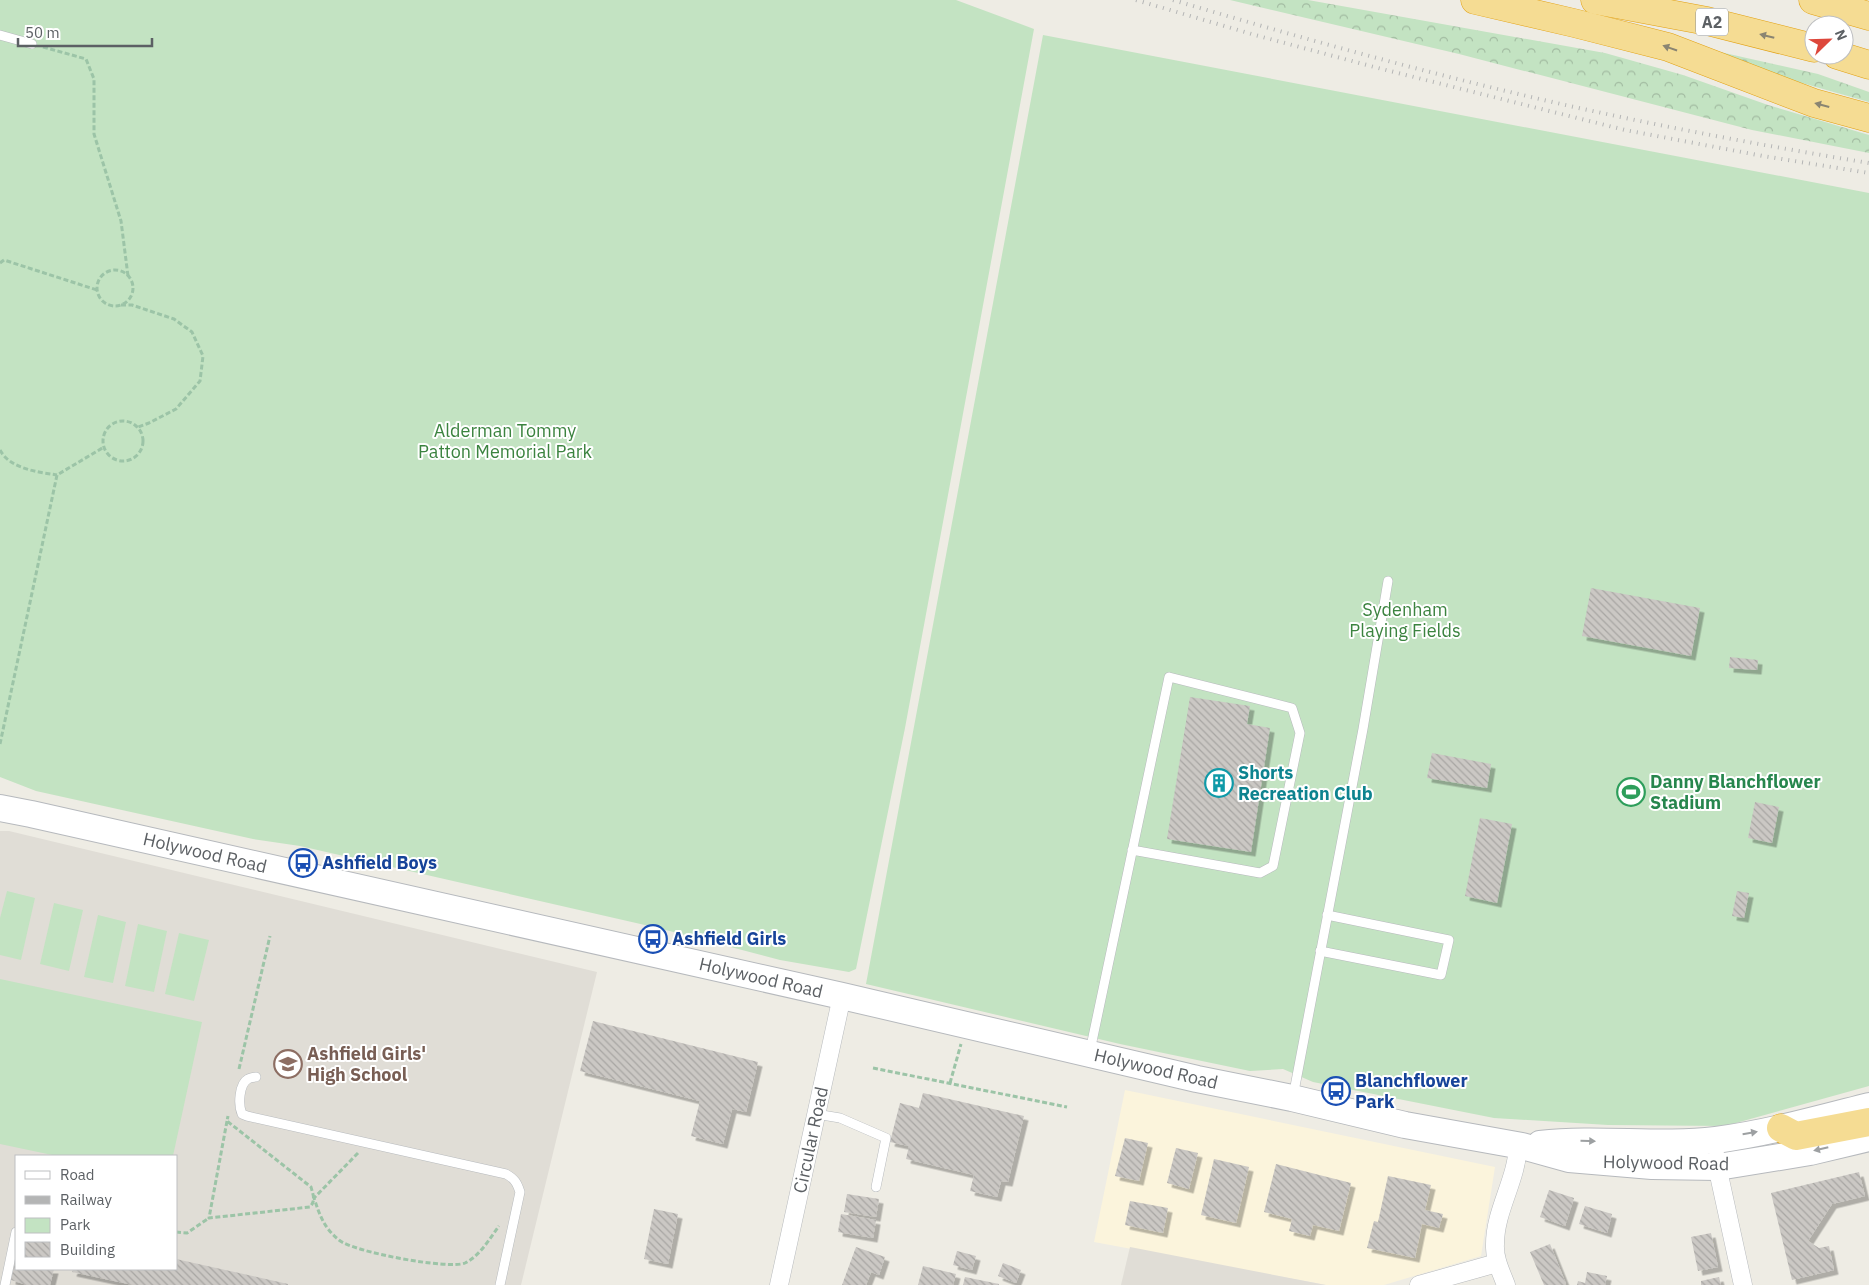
<svg xmlns="http://www.w3.org/2000/svg" width="1869" height="1285" font-family="'IBM Plex Sans',sans-serif">
  <defs>
    <pattern id="forest-crowns" width="20" height="18" patternUnits="userSpaceOnUse" patternTransform="scale(1.25)"><rect width="20" height="18" fill="#c3e3c2"/><path d="M2 6a3 3 0 1 1 6 0M12 15a3 3 0 1 1 6 0" fill="none" stroke="#a2bba1"/></pattern>
    <pattern id="building-back-hatch" width="6" height="6" patternUnits="userSpaceOnUse" patternTransform="scale(1.25)"><rect width="6" height="6" fill="#cbc8c4"/><path d="M-1 5l2 2M0 0l6 6M5-1l2 2" fill="none" stroke="#a8a6a3"/></pattern>
    <filter id="shadow"><feDropShadow dx="4.5" dy="4.5" stdDeviation="0" flood-color="#0004"/></filter>
  </defs>
  <rect width="100%" height="100%" fill="#eeece4"/>
  <path fill="#fbf4dc" d="M1125,1090L1495,1167L1481,1256L1384,1285H1326L1094,1242Z"/>
  <g fill="#e0ddd6" fill-rule="evenodd">
    <path d="M0,831H9L597,972L521,1285H0ZM16,1156H176V1269H16Z"/>
    <path d="M1130,1247L1326,1285H1121Z"/>
  </g>
  <g fill="url(#forest-crowns)">
    <path d="M1230,0H1308L1605,53L1683,75L1768,105L1869,135V153L1752,130L1459,54Z"/>
    <path d="M1689,45L1818,74L1869,92V102L1749,68Z"/>
  </g>
  <g fill="#c3e3c2">
    <path d="M0,0H956L1034,29L905,728L856,969L849,972L780,960L658,928L300,846L253,839L36,791L0,777Z"/>
    <path d="M1043,35L1869,193V1086L1725,1126L1608,1125L1494,1118L1313,1082L1283,1069L1250,1071L1120,1044L866,984Z"/>
    <path d="M7,891L35,898L21,960L0,955V918Z"/>
    <path d="M54,903L83,910L69,971L40,964Z"/>
    <path d="M98,915L126,922L113,983L84,977Z"/>
    <path d="M138,924L167,931L154,992L125,986Z"/>
    <path d="M179,933L209,940L194,1001L165,994Z"/>
    <path d="M0,979L202,1022L173,1156H57L0,1144Z"/>
  </g>
  <g fill="url(#building-back-hatch)" filter="url(#shadow)">
    <path d="M1591,588L1700,608L1691,656L1582,636Z"/>
    <path d="M1730,657L1758,660L1757,670L1729,668Z"/>
    <path d="M1190,697L1250,706L1247,724L1270,728L1251,852L1167,839Z"/>
    <path d="M1432,753L1491,764L1487,788L1427,778Z"/>
    <path d="M1755,802L1779,807L1772,843L1748,838Z"/>
    <path d="M1480,818L1512,824L1497,903L1465,896Z"/>
    <path d="M1737,891L1749,893L1744,918L1732,916Z"/>
    <path d="M593,1021L758,1062L746,1112L732,1109L723,1144L691,1136L700,1101L580,1071Z"/>
    <path d="M923,1093L1024,1116L1008,1182L1001,1181L997,1197L970,1191L974,1175L906,1159L909,1146L890,1142L900,1103L919,1108Z"/>
    <path d="M1125,1138L1148,1143L1139,1181L1115,1176Z"/>
    <path d="M1176,1148L1198,1153L1189,1189L1167,1183Z"/>
    <path d="M1214,1159L1249,1167L1236,1223L1201,1215Z"/>
    <path d="M1276,1164L1351,1183L1339,1231L1313,1225L1310,1236L1289,1231L1292,1219L1264,1212Z"/>
    <path d="M1859,1172L1865,1196L1832,1204L1808,1241L1819,1248L1829,1246L1834,1270L1792,1280L1771,1193Z"/>
    <path d="M1388,1176L1431,1185L1425,1210L1443,1214L1439,1228L1422,1224L1415,1258L1367,1248L1374,1221L1378,1222Z"/>
    <path d="M1549,1190L1574,1198L1565,1226L1540,1217Z"/>
    <path d="M847,1194L879,1199L876,1217L844,1212Z"/>
    <path d="M1130,1201L1168,1208L1163,1233L1125,1225Z"/>
    <path d="M1585,1206L1612,1214L1607,1233L1579,1224Z"/>
    <path d="M654,1209L678,1214L668,1264L644,1259Z"/>
    <path d="M841,1214L876,1220L873,1238L838,1232Z"/>
    <path d="M1711,1233L1718,1267L1698,1271L1691,1237Z"/>
    <path d="M1550,1244L1566,1284L1564,1285H1544L1530,1252Z"/>
    <path d="M856,1247L885,1257L879,1275L871,1272L866,1285H842Z"/>
    <path d="M957,1251L976,1256L972,1270L953,1265Z"/>
    <path d="M15,1258L16,1269H54L50,1285H27L11,1280Z"/>
    <path d="M176,1259L288,1284V1285H133L72,1272L73,1269H176Z"/>
    <path d="M1003,1263L1021,1270L1016,1283L998,1276Z"/>
    <path d="M923,1266L956,1274L953,1285H918Z"/>
    <path d="M1587,1272L1607,1276L1605,1285H1577L1578,1281L1585,1283Z"/>
    <path d="M965,1277L999,1284V1285H963Z"/>
    <path d="M1719,1277L1721,1285H1701V1281Z"/>
  </g>
  <g fill="none" stroke-linecap="round" stroke-linejoin="round">
    <defs>
      <g id="lane">
        <path d="M0,35L32,44"/>
        <path d="M1320,951L1441,975L1449,940L1327,915"/>
        <path d="M1090,1051L1169,677L1292,708L1300,733L1273,866L1260,873L1132,850"/>
        <path d="M256,1077C255,1077 249,1078 248,1079C239,1084 238,1105 242,1114L247,1116L506,1174C515,1179 517,1183 520,1192L500,1285"/>
        <path d="M1293,1097L1363,729L1388,581"/>
        <path d="M816,1114L840,1118L886,1138L876,1187"/>
        <path d="M5,1285L16,1232"/>
      </g>
      <g id="street">
        <path d="M1717,1158L1719,1175L1743,1285"/>
        <path d="M779,1285L842,996"/>
        <path d="M1419,1285L1497,1263"/>
        <path d="M1506,1285C1501,1272 1494,1258 1495,1244C1495,1210 1517,1180 1518,1145"/>
      </g>
      <g id="secondary">
        <path d="M0,808L31,814L842,996L1197,1079L1292,1098L1405,1125L1522,1146L1569,1159L1652,1166L1718,1167L1810,1152L1869,1138"/>
        <path d="M1540,1144C1599,1137 1658,1147 1716,1140C1768,1133 1818,1119 1869,1106"/>
      </g>
      <g id="highway">
        <path d="M1475,0L1574,23L1668,47L1814,103L1869,118"/>
        <path d="M1595,0L1707,21L1814,48"/>
        <path d="M1813,0L1869,16"/>
        <path d="M1837,55L1869,65"/>
        <path d="M1781,1128L1796,1136L1869,1122"/>
      </g>
    </defs>
    <use href="#lane" stroke="#b7babd" stroke-width="10"/>
    <use href="#street" stroke="#b7babd" stroke-width="19"/>
    <use href="#secondary" stroke="#b6b9bd" stroke-width="28"/>
    <use href="#highway" stroke="#e2a010" stroke-width="29"/>
    <g stroke="#9cc4a7" stroke-width="3" stroke-dasharray="5 2.5" stroke-linecap="butt">
      <path d="M43,47L86,59L94,79V134L121,221L128,276"/>
      <path d="M0,263L4,260L97,290"/>
      <circle cx="115" cy="288" r="18"/>
      <path d="M121,305H132L174,319L192,332L203,356L200,381L176,409L149,423L138,427"/>
      <circle cx="123" cy="441" r="20"/>
      <path d="M0,450C10,469 38,472 57,475"/>
      <path d="M0,744L57,475L104,447"/>
      <path d="M873,1068L1067,1107"/>
      <path d="M239,1069L270,936"/>
      <path d="M950,1083L961,1044"/>
      <path d="M227,1121L209,1218L310,1207C316,1200 313,1195 311,1187L227,1121L228,1116"/>
      <path d="M358,1153L314,1198C320,1216 324,1228 339,1240C353,1252 449,1270 465,1263C480,1256 490,1238 499,1226"/>
      <path d="M176,1232L187,1233L209,1218"/>
    </g>
    <use href="#lane" stroke="#fff" stroke-width="9"/>
    <use href="#street" stroke="#fff" stroke-width="18"/>
    <use href="#secondary" stroke="#fff" stroke-width="26"/>
    <use href="#highway" stroke="#f5dc93" stroke-width="28"/>
    <g stroke="#b4b5b5" stroke-width="4" stroke-dasharray="1 6" stroke-linecap="butt">
      <path d="M1136,0L1255,35L1378,68L1625,130L1763,156L1869,173"/>
      <path d="M1173,0C1301,38 1430,74 1561,104C1663,127 1766,146 1869,163"/>
    </g>
  </g>
  <defs><path id="oneway-solid" d="M-6-.8H1V-3.2L6.5 0L1 3.2V.8H-6Z" transform="scale(1.25)"/></defs>
  <g fill="#8a8572">
    <use href="#oneway-solid" transform="translate(1767 36) rotate(-166)"/>
    <use href="#oneway-solid" transform="translate(1670 48) rotate(-161)"/>
    <use href="#oneway-solid" transform="translate(1822 105) rotate(-165)"/>
  </g>
  <g fill="#9da0a2">
    <use href="#oneway-solid" transform="translate(1750 1133) rotate(-10)"/>
    <use href="#oneway-solid" transform="translate(1588 1141) rotate(2)"/>
    <use href="#oneway-solid" transform="translate(1821 1149) rotate(167)"/>
  </g>
  <defs>
    <symbol id="building-ring" viewBox="-11 -11 22 22"><circle r="9.5" fill="#fff" stroke="#0f9aa8" stroke-width="1.5"/><path d="M-4-6H4V6H1V3H-1V6H-4ZM-2.5-4.3h1.7v1.8h-1.7ZM.8-4.3h1.7v1.8H.8ZM-2.5-1h1.7V.8h-1.7ZM.8-1h1.7V.8H.8Z" fill="#0f9aa8"/></symbol>
    <symbol id="stadium-ring" viewBox="-11 -11 22 22"><circle r="9.5" fill="#fff" stroke="#2e9e5b" stroke-width="1.5"/><path d="M0-5a6.5 5 0 1 0 0 10a6.5 5 0 1 0 0-10ZM-3.5-1.8h7v3.6h-7Z" fill="#2e9e5b"/></symbol>
    <symbol id="bus-ring" viewBox="-11 -11 22 22"><circle r="9.5" fill="#fff" stroke="#1a4fb4" stroke-width="1.5"/><path d="M-5-6H5V4H4V6H2V4H-2V6H-4V4H-5ZM-3.5-4V0h7V-4ZM-3.5 1.2v1.5H-2V1.2ZM2 1.2v1.5H3.5V1.2Z" fill="#1a4fb4"/></symbol>
    <symbol id="school-ring" viewBox="-11 -11 22 22"><circle r="9.5" fill="#fff" stroke="#8d6e63" stroke-width="1.5"/><path d="M0-5L7-2L0 1L-7-2ZM-4 1L0 2.5L4 1V4Q0 6-4 4Z" fill="#8d6e63"/></symbol>
  </defs>
  <g fill-rule="evenodd">
    <use href="#building-ring" x="1203" y="767" width="32" height="32"/>
    <use href="#stadium-ring" x="1615" y="776" width="32" height="32"/>
    <use href="#bus-ring" x="287" y="847" width="32" height="32"/>
    <use href="#bus-ring" x="637" y="923" width="32" height="32"/>
    <use href="#school-ring" x="272" y="1048" width="32" height="32"/>
    <use href="#bus-ring" x="1320" y="1075" width="32" height="32"/>
  </g>
  <g text-anchor="middle" stroke-width="4" stroke-linejoin="round" paint-order="stroke">
    <rect fill="#fff" stroke="#8d9092" stroke-width="1" x="1696" y="8.5" width="32" height="27" rx="4"/>
    <g font-size="16" font-weight="bold" fill="#5c6064">
      <text x="1712" y="28">A2</text>
    </g>
    <g font-size="18" fill="#3b833f" stroke="#fff">
      <text x="505" y="437">Alderman Tommy<tspan x="505" dy="21">Patton Memorial Park</tspan></text>
      <text x="1405" y="616">Sydenham<tspan x="1405" dy="21">Playing Fields</tspan></text>
    </g>
    <g font-size="18" font-weight="bold" fill="#0d838f" stroke="#fff" text-anchor="start">
      <text x="1238" y="779">Shorts<tspan x="1238" dy="21">Recreation Club</tspan></text>
    </g>
    <g font-size="18" font-weight="bold" fill="#27864d" stroke="#fff" text-anchor="start">
      <text x="1650" y="788">Danny Blanchflower<tspan x="1650" dy="21">Stadium</tspan></text>
    </g>
    <g font-size="18" fill="#5c6064" stroke="#fff">
      <text transform="translate(205 853) rotate(13)" y="6">Holywood Road</text>
      <text transform="translate(761 978) rotate(13)" y="6">Holywood Road</text>
      <text transform="translate(1156 1069) rotate(13)" y="6">Holywood Road</text>
      <text transform="translate(811 1140) rotate(-78)" y="6">Circular Road</text>
      <text transform="translate(1666 1163) rotate(1)" y="6">Holywood Road</text>
    </g>
    <g font-size="18" font-weight="bold" fill="#164399" stroke="#fff" text-anchor="start">
      <text x="322" y="869">Ashfield Boys</text>
      <text x="672" y="945">Ashfield Girls</text>
      <text x="1355" y="1087">Blanchflower<tspan x="1355" dy="21">Park</tspan></text>
    </g>
    <g font-size="18" font-weight="bold" fill="#785e54" stroke="#fff" text-anchor="start">
      <text x="307" y="1060">Ashfield Girls'<tspan x="307" dy="21">High School</tspan></text>
    </g>
  </g>
  <rect x="15" y="1155" width="162" height="115" fill="#ffffff" stroke="#bebfc1"/>
  <rect x="25" y="1171" width="25" height="8" fill="#ffffff" stroke="#bebfc1"/>
  <text x="60" y="1180" font-size="15" fill="#5c6064">Road</text>
  <rect x="25" y="1196" width="25" height="8" fill="#b4b5b5" stroke="#bebfc1"/>
  <text x="60" y="1205" font-size="15" fill="#5c6064">Railway</text>
  <rect x="25" y="1218" width="25" height="15" fill="#c3e3c2" stroke="#bebfc1"/>
  <text x="60" y="1230" font-size="15" fill="#5c6064">Park</text>
  <rect x="25" y="1242" width="25" height="15" fill="url(#building-back-hatch)" stroke="#bebfc1"/>
  <text x="60" y="1255" font-size="15" fill="#5c6064">Building</text>
  <g transform="translate(1829 40) rotate(67)"><circle r="24" fill="#ffffff" stroke="#bebfc1"/>
  <path d="M0-4L9 19L0 12L-9 19Z" fill="#dd473b"/>
  <text y="-8" font-size="14" font-weight="bold" text-anchor="middle" fill="#5c6064">N</text>
  </g>
  <path d="M18 38v8h134v-8" fill="none" stroke="#5c6064" stroke-width="2.5"/>
  <text x="25" y="38" font-size="15" fill="#5c6064" stroke="#ffffff" stroke-width="4" paint-order="stroke">50 m</text>
</svg>
